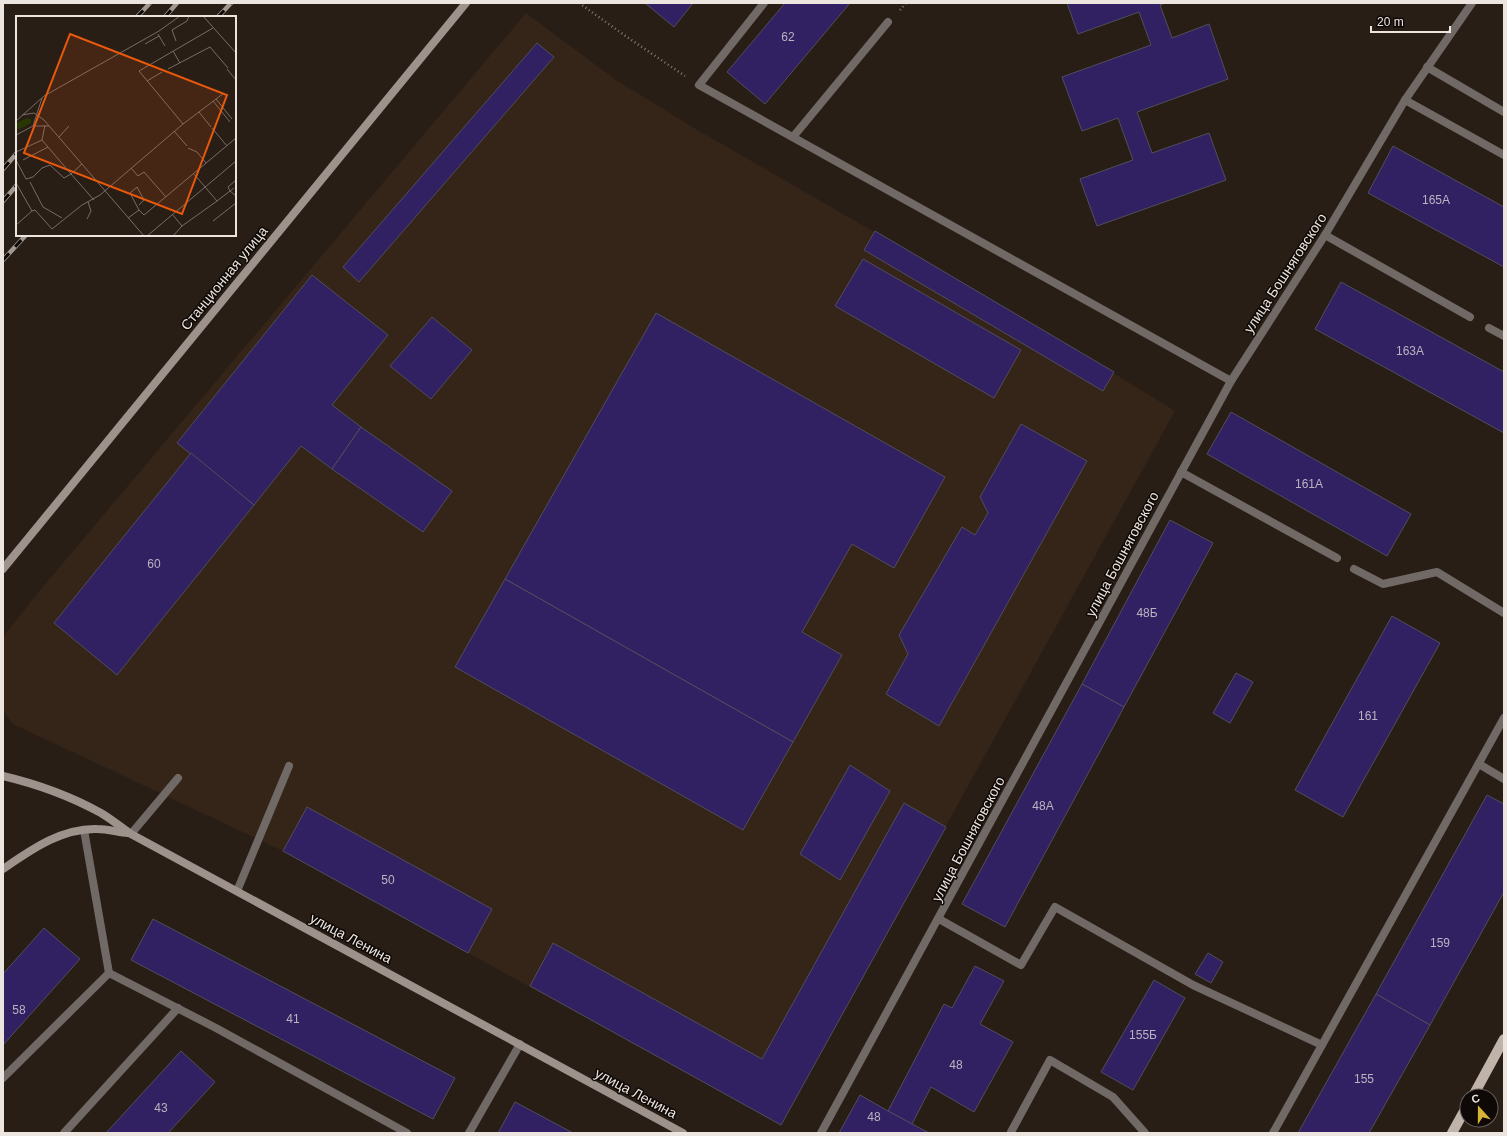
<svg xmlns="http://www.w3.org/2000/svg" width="1507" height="1136" font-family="Arial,sans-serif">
  <rect width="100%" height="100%" fill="#291e16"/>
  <path fill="#352418" d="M526,13L616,80L689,125L883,237L1115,374L1175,411L781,1125L283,851L13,724L3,711V637L37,594Z"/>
  <g fill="#312062" stroke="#504e5c">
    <path d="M645,3H693L674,27Z"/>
    <path d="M785,3H850L765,104L727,72Z"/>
    <path d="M1067,3H1165L1160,5L1172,38L1209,24L1228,79L1137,112L1152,153L1209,133L1226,180L1097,226L1080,179L1133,160L1118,118L1082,131L1062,77L1151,45L1139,12L1078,34Z"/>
    <path d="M537,43L554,57L359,282L343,267Z"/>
    <path d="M1393,146L1504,207V267L1368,193Z"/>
    <path d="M875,231L1114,372L1103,391L864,250Z"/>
    <path d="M863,259L1021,350L994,398L835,306Z"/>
    <path d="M312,275L388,335L332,405L361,427L332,469L301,446L254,505L177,443Z"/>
    <path d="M1341,282L1504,372V433L1315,329Z"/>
    <path d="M656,313L945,477L894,568L852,544L802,632L842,655L793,742L505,579Z"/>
    <path d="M432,317L472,350L431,399L390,366Z"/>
    <path d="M1231,412L1411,514L1387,556L1207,454Z"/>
    <path d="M1021,424L1087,461L939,726L886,694L908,654L899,635L962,527L975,535L988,513L980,497Z"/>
    <path d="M361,427L452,491L423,532L332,469Z"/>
    <path d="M191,453L254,505L117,675L54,623Z"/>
    <path d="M1170,520L1213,543L1124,707L1082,684Z"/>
    <path d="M505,579L793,742L743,830L455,667Z"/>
    <path d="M1392,616L1440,643L1343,817L1295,790Z"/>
    <path d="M1236,673L1253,682L1230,723L1213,713Z"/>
    <path d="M1082,684L1124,707L1005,927L962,904Z"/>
    <path d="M850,765L890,791L840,880L800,854Z"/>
    <path d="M1487,795L1504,804V892L1430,1025L1376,994Z"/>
    <path d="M904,803L946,827L781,1125L530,986L553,943L762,1059Z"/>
    <path d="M307,807L492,909L468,953L283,851Z"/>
    <path d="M153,919L455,1078L433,1119L131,960Z"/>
    <path d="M44,928L80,959L3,1045V974Z"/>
    <path d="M1208,953L1223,962L1211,983L1195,974Z"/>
    <path d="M975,966L1004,981L980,1024L1013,1042L974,1112L931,1087L912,1124L888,1111L944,1004L952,1008Z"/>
    <path d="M1154,980L1185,998L1133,1090L1101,1072Z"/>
    <path d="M1376,994L1430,1025L1369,1133H1298Z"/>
    <path d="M181,1051L215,1082L168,1133H106Z"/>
    <path d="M860,1095L888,1111L929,1133H839Z"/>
    <path d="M515,1102L573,1133H498Z"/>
  </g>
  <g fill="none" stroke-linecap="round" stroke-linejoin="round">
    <g stroke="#857b74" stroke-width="2.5" stroke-dasharray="1 3" stroke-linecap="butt">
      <path d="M579,3L627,37L685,76"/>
      <path d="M900,10L906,3"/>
    </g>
    <g stroke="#706965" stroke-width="8">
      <path d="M764,3L699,85L1231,381"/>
      <path d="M1427,67L1504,112"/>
      <path d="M1405,100L1504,155"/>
      <path d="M793,137L888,22"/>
      <path d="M1325,235L1470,317"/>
      <path d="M1489,328L1504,336"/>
      <path d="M1181,472L1337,558"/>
      <path d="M1354,569L1383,584L1437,572L1504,613"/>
      <path d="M1479,764L1504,779"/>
      <path d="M84,830L109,973"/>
      <path d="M131,834L178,778"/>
      <path d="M237,891L289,766"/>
      <path d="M939,919L1021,965L1055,907L1193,985L1322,1045"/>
      <path d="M3,1078L109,973L216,1028L407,1133"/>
      <path d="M64,1133L178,1008"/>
      <path d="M469,1133L520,1044"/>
      <path d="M821,1133L1231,381L1325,235L1405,100L1472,3"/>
      <path d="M1012,1133L1011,1132L1050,1060L1113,1097L1145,1133"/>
      <path d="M1273,1133L1504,718"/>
    </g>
    <g stroke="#9d938c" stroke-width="8">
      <path d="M3,569L466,3"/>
      <path d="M3,776C37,784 70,796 101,813C111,819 121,827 131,834L683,1133"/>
      <path d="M3,869C31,850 61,828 97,829C107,829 118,832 128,833"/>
    </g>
    <g stroke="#c0b3aa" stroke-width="10">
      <path d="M1473,1096L1504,1039"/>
      <path d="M1452,1133L1467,1106"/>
    </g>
    <defs>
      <g id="rail">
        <path d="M137,17L150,3"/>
        <path d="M165,17L177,3"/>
        <path d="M218,17L231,3"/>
        <path d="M3,169L17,153"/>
        <path d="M3,201L17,185"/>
        <path d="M3,260L26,235"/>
      </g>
    </defs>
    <use href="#rail" stroke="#a29892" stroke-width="4.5"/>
    <use href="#rail" stroke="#0e0906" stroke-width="3" stroke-dasharray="9" stroke-linecap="butt"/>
  </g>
  <g text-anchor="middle" stroke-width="3" stroke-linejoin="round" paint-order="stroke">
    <g font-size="12" fill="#bdb3c0">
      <text x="788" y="41">62</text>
      <text x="1436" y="204">165А</text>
      <text x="1410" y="355">163А</text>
      <text x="1309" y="488">161А</text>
      <text x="154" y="568">60</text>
      <text x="1147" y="617">48Б</text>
      <text x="1368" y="720">161</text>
      <text x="1043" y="810">48А</text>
      <text x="388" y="884">50</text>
      <text x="1440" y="947">159</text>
      <text x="19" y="1014">58</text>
      <text x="293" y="1023">41</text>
      <text x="1143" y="1039">155Б</text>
      <text x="956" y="1069">48</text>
      <text x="1364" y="1083">155</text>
      <text x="161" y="1112">43</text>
      <text x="874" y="1121">48</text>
    </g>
    <g font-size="14" fill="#ece4df" stroke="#0e0906">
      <text transform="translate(1285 273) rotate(-57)" y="5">улица Бошняговского</text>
      <text transform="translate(224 278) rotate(-51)" y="5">Станционная улица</text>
      <text transform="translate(1122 554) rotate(-62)" y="5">улица Бошняговского</text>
      <text transform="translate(968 839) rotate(-62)" y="5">улица Бошняговского</text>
      <text transform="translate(351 938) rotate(28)" y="5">улица Ленина</text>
      <text transform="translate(636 1093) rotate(28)" y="5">улица Ленина</text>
    </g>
  </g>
  <g transform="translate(16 16)">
    <rect width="220" height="220" fill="#291e16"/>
    <path d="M11,102L15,103V107L4,113L0,112V107Z" fill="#283802"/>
    <path fill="none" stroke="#776d66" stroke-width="1" d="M187,0L220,37M142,18L149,30M160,25L156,14L171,5L173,0M129,28L143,20M157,35L164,47M152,53L194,31L212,52M211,53L220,64M131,65L146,56M200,83L216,103M197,85L214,106M183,96L195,111M6,99L18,97L28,104L128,220M0,105L28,80L143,15L164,0M167,108L123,55L197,12M17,110L26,82M196,112L211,130M158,115L171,130M0,119L17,110H33M43,121L53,110M26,124L29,109M172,132L181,136L190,147M0,136L26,124L55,158L66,148M0,144L10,163L17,161L26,152L34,149L48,162L55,158L78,184M7,144L32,131M115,152L122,160L128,156L150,181M178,158L201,185L214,175L212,171L220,164M14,166L27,191L46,202M0,167L16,195L19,194L36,213L66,189L84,179L167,108L208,77M218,172L214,175L220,180M123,189L128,184L121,171L114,177L123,194M156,198L166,210L157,220M112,202L123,194L128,199L220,122M71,203L75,195L72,186M197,205L220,187M0,209L16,195M166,210L201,185M131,220L220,145"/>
    <path fill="#e8590c" fill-opacity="0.15" stroke="#e8590c" stroke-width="2" d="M54,18L211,79L166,198L8,137Z"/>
    <rect width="220" height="220" fill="none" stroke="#ece4df" stroke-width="2"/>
  </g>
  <rect width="1507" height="1136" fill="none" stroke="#ece4df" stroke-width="8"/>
  <g transform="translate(1479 1108) rotate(339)"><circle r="19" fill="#0e0906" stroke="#67615d"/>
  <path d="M0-3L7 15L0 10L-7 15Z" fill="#d5b534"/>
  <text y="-6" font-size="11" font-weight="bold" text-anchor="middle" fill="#ece4df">С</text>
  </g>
  <path d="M1371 26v6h79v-6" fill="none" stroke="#ece4df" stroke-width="2"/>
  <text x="1377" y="26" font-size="12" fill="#ece4df" stroke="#0e0906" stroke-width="3" paint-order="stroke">20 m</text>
</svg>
